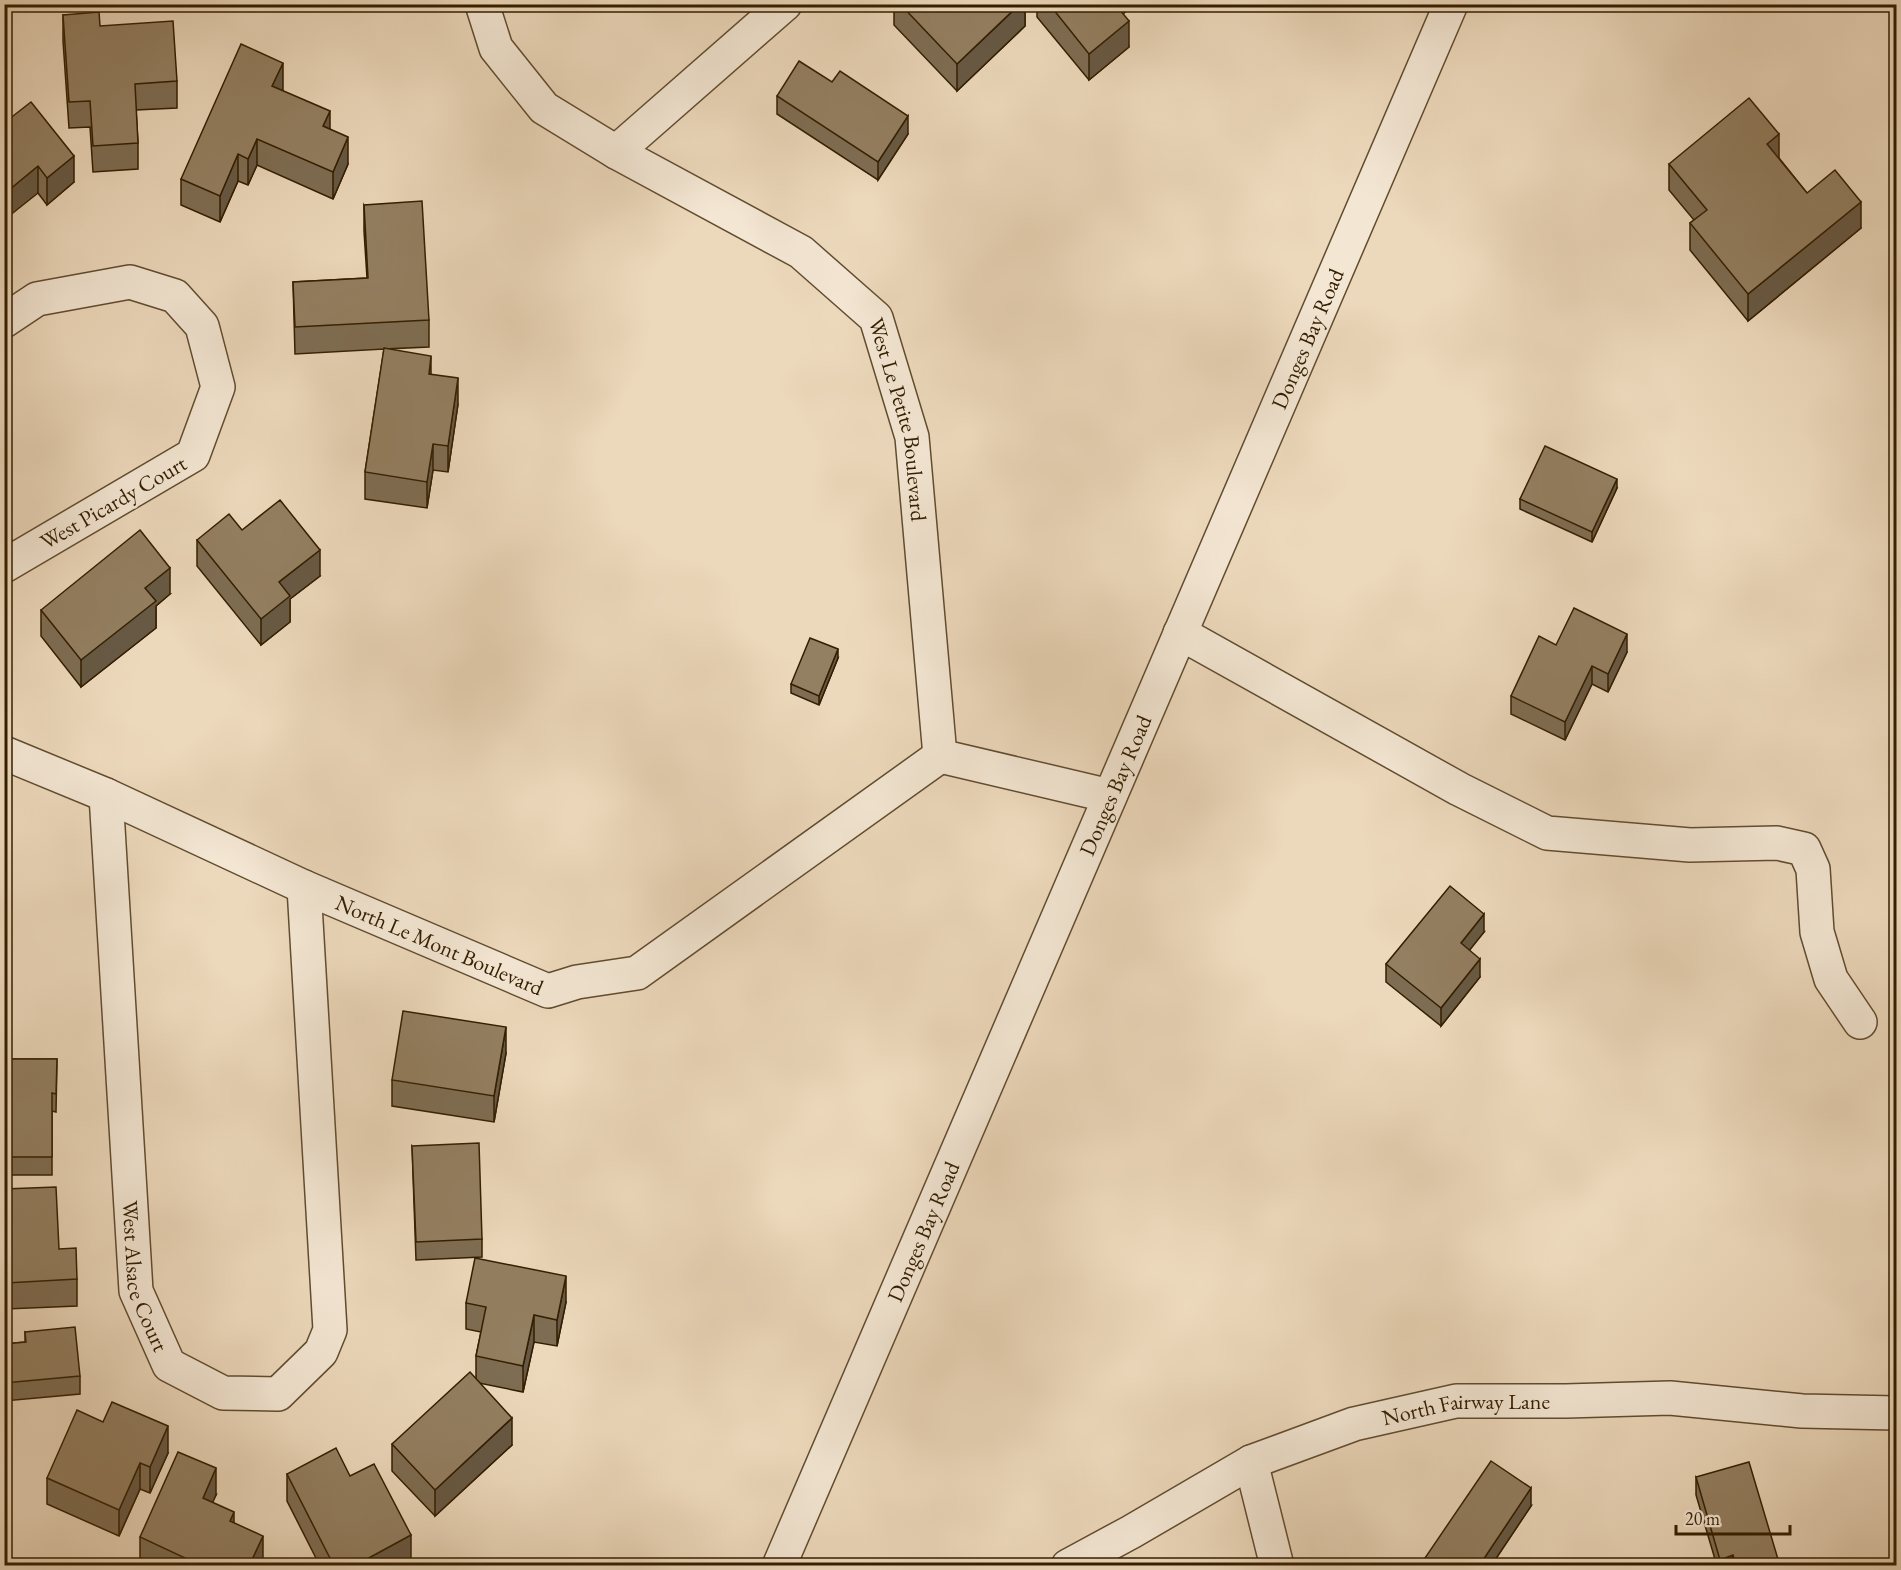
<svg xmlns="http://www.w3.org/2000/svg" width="1901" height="1570" font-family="'EB Garamond',serif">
  <rect width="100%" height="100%" fill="#ecd8bb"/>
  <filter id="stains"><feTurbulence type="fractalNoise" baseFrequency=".00333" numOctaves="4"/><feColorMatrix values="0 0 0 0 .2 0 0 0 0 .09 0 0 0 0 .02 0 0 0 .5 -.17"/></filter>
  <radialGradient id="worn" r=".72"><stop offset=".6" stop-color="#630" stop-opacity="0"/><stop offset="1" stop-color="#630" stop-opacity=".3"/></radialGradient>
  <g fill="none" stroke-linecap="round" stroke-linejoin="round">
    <defs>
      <g id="minor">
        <path id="s1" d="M482,4L496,48L544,108L616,152L801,252L876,318L912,437L940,756L1110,796"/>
        <path d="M616,152L785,4"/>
        <path d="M4,321L37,299L130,282L175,296L202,326L218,387L193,455L4,566"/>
        <path d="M1180,633L1459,789L1547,833L1690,845L1777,843L1804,849L1813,869L1817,932L1831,979L1860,1022"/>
        <path id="s2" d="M4,753L106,795L304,887L548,991L577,982L637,973L940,756"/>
        <path id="s3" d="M106,795L136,1291L169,1365L223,1393L278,1394L321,1352L330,1330L304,887"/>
        <path d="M1251,1462L1277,1566"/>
        <path id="s4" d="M779,1566L1451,4"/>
        <path id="s5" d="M1068,1566L1131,1532L1251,1462L1354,1424L1456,1401H1566L1670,1398L1802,1411L1896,1413"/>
      </g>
    </defs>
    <use href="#minor" stroke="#614c2f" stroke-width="36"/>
    <use href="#minor" stroke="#f3e6d3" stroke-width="33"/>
  </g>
  <g fill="#7e6d53" stroke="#331e00" stroke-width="1.5">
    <path d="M894,4H1025V26L957,91L894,25Z"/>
    <path d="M1037,4H1134L1123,14L1129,47L1089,80L1037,17Z"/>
    <path d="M63,15L100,26L177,81V108L136,110L138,143V169L93,172L90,127L69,128L63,41Z"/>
    <path d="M283,89L282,90L330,129L348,164L333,199L257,165L248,185L238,181L220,222L181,205V179Z"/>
    <path d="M777,96L908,134L878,180L777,114Z"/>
    <path d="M4,123L74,182L47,205L38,193Z"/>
    <path d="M1779,158L1807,193L1861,228L1748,321L1690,250V223L1694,220L1669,190V164Z"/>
    <path d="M364,205L429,320V347L386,349L431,374L458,404L448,472L433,470L427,508L365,499V472L384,349L295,354L293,282L367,278L364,231Z"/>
    <path d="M1617,488L1592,542L1520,509V499Z"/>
    <path d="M197,540L320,576L290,599V622L261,645L197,566Z"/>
    <path d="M170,594L156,606V628L81,687L41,636V610Z"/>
    <path d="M1556,645L1627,652L1608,692L1592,684L1565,740L1511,714V696Z"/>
    <path d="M838,658L819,705L791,693V684Z"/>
    <path d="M1484,932L1469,950L1480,977L1441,1026L1386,982V964Z"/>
    <path d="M506,1053L494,1122L392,1106V1080Z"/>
    <path d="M4,1059H57L56,1112L52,1111V1175H4Z"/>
    <path d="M412,1146L482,1239V1257L416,1260Z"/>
    <path d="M4,1189L59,1249L77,1279V1306L6,1309L4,1280Z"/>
    <path d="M566,1302L557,1346L534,1342L523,1392L479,1383L512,1445L435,1516L392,1471V1444L476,1379V1356L481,1332L466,1329V1303Z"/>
    <path d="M25,1332L80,1376V1394L4,1401V1344L25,1342Z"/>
    <path d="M168,1453L150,1493L140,1489L119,1536L47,1504V1478Z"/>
    <path d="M287,1474L350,1476L411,1562L404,1566H320L287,1501Z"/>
    <path d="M1696,1477L1780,1566H1717L1696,1495Z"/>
    <path d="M216,1495L212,1502L234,1523L263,1562L261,1566H144L140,1564V1537Z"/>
    <path d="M1531,1506L1491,1566H1425V1558Z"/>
  </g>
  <g fill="#675944" stroke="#331e00" stroke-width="1.5">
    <path d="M1020,4H1025V26L957,91V64Z"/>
    <path d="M1110,4H1134L1110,25Z"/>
    <path d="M1129,21V47L1089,80V54Z"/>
    <path d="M283,63V89L272,112V86Z"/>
    <path d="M330,111V138L323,126Z"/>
    <path d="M908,116V134L878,180V162Z"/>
    <path d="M1779,134V160L1767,144Z"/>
    <path d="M348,137V164L333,199V172Z"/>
    <path d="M257,139V165L248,185V159Z"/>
    <path d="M238,154V181L220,222V196Z"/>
    <path d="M74,156V182L47,205V178Z"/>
    <path d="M38,166V193L4,220V194Z"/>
    <path d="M1861,202V228L1748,321V294Z"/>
    <path d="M431,356V382L429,374Z"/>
    <path d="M458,378V404L448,472V446Z"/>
    <path d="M433,444V470L427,508V482Z"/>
    <path d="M1617,479V488L1592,542V532Z"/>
    <path d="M320,550V576L290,599V622L261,645V619L279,582Z"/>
    <path d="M170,568V594L156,606V628L81,687V660L145,588Z"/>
    <path d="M1627,634V652L1608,692V674Z"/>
    <path d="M838,649V658L819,705V696Z"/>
    <path d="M1592,666V684L1565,740V722Z"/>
    <path d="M1484,914V932L1461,961V943Z"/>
    <path d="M1480,959V977L1441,1026V1008Z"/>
    <path d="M506,1027V1053L494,1122V1096Z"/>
    <path d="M566,1276V1302L557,1346V1320Z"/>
    <path d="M534,1315V1342L523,1392V1366Z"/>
    <path d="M512,1418V1445L435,1516V1490Z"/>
    <path d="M168,1426V1453L150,1493V1467Z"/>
    <path d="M140,1463V1489L119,1536V1510Z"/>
    <path d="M216,1468V1495L203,1524V1498Z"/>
    <path d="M1531,1488V1506L1491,1566H1479Z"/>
    <path d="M234,1512V1538L230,1521Z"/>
    <path d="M411,1535V1562L404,1566H354Z"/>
    <path d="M263,1536V1562L261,1566H249Z"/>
    <path d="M1733,1555V1566H1720V1560Z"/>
  </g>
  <g fill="#937f61" stroke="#331e00" stroke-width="1.5">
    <path d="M900,4H1020L957,64Z"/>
    <path d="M1049,4H1115L1129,21L1089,54Z"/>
    <path d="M99,12L100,26L173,21L177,81L135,84L138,143L93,146L90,101L69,102L63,15Z"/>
    <path d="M241,44L283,63L272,86L330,111L323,126L348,137L333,172L257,139L248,159L238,154L220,196L181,179Z"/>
    <path d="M799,61L832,82L840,71L908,116L878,162L777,96Z"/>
    <path d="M1749,98L1779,134L1767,144L1807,193L1835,170L1861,202L1748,294L1690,223L1707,210L1669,164Z"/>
    <path d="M31,102L74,156L47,178L38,166L4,194V123Z"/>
    <path d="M422,201L429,320L295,327L293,282L368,278L364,205Z"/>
    <path d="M384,348L431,356L429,374L458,378L448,446L433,444L427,482L365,472Z"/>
    <path d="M1545,446L1617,479L1592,532L1520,499Z"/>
    <path d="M280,500L320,550L279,582L290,596L261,619L197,540L229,514L242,530Z"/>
    <path d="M140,530L170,568L145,588L156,601L81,660L41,610Z"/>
    <path d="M1574,608L1627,634L1608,674L1592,666L1565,722L1511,696L1539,636L1556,645Z"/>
    <path d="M810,638L838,649L819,696L791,684Z"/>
    <path d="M1450,886L1484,914L1461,943L1480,959L1441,1008L1386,964Z"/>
    <path d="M403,1011L506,1027L494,1096L392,1080Z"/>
    <path d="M4,1059H57L56,1094L52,1093V1157H4Z"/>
    <path d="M479,1143L482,1239L416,1242L412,1146Z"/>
    <path d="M56,1187L59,1249L76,1248L77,1279L6,1283L4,1253V1189Z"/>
    <path d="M475,1258L566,1276L557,1320L534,1315L523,1366L476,1356L486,1307L466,1303Z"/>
    <path d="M75,1327L80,1376L4,1383V1344L26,1342L25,1332Z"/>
    <path d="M470,1372L512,1418L435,1490L392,1444Z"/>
    <path d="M112,1402L168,1426L150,1467L140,1463L119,1510L47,1478L77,1410L103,1422Z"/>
    <path d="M336,1448L350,1476L374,1464L411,1535L354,1566H334L287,1474Z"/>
    <path d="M178,1452L216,1468L203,1498L234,1512L230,1521L263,1536L249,1566H202L140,1537Z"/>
    <path d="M1491,1461L1531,1488L1479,1566H1437L1425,1558Z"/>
    <path d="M1749,1462L1780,1566H1736L1733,1555L1720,1560L1696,1477Z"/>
  </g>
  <g text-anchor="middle" stroke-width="5" stroke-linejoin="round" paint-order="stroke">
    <g font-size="22" fill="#331e00" stroke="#f3e6d3">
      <text dy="8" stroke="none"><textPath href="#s4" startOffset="1336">Donges Bay Road</textPath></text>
      <text dy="8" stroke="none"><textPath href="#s1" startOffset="622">West Le Petite Boulevard</textPath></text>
      <text transform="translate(113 502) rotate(-30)" y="8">West Picardy Court</text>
      <text dy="8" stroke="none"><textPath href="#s4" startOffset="850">Donges Bay Road</textPath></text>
      <text dy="8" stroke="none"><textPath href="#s2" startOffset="476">North Le Mont Boulevard</textPath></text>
      <text dy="8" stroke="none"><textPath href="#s4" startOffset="364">Donges Bay Road</textPath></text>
      <text dy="8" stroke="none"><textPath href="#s3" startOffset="484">West Alsace Court</textPath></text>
      <text dy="8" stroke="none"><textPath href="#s5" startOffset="434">North Fairway Lane</textPath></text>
    </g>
  </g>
  <rect width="1901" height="1570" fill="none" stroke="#ecd8bb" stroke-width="24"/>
  <rect x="6" y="6" width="1889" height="1558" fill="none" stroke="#331e00" stroke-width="3"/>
  <rect x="12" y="12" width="1877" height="1546" fill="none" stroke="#331e00" stroke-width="1.5"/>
  <path d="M1676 1525v9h114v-9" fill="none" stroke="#331e00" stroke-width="3"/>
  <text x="1685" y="1525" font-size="18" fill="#331e00" stroke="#f3e6d3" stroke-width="4.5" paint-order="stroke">20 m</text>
  <rect width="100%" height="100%" filter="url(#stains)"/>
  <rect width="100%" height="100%" fill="url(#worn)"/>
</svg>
